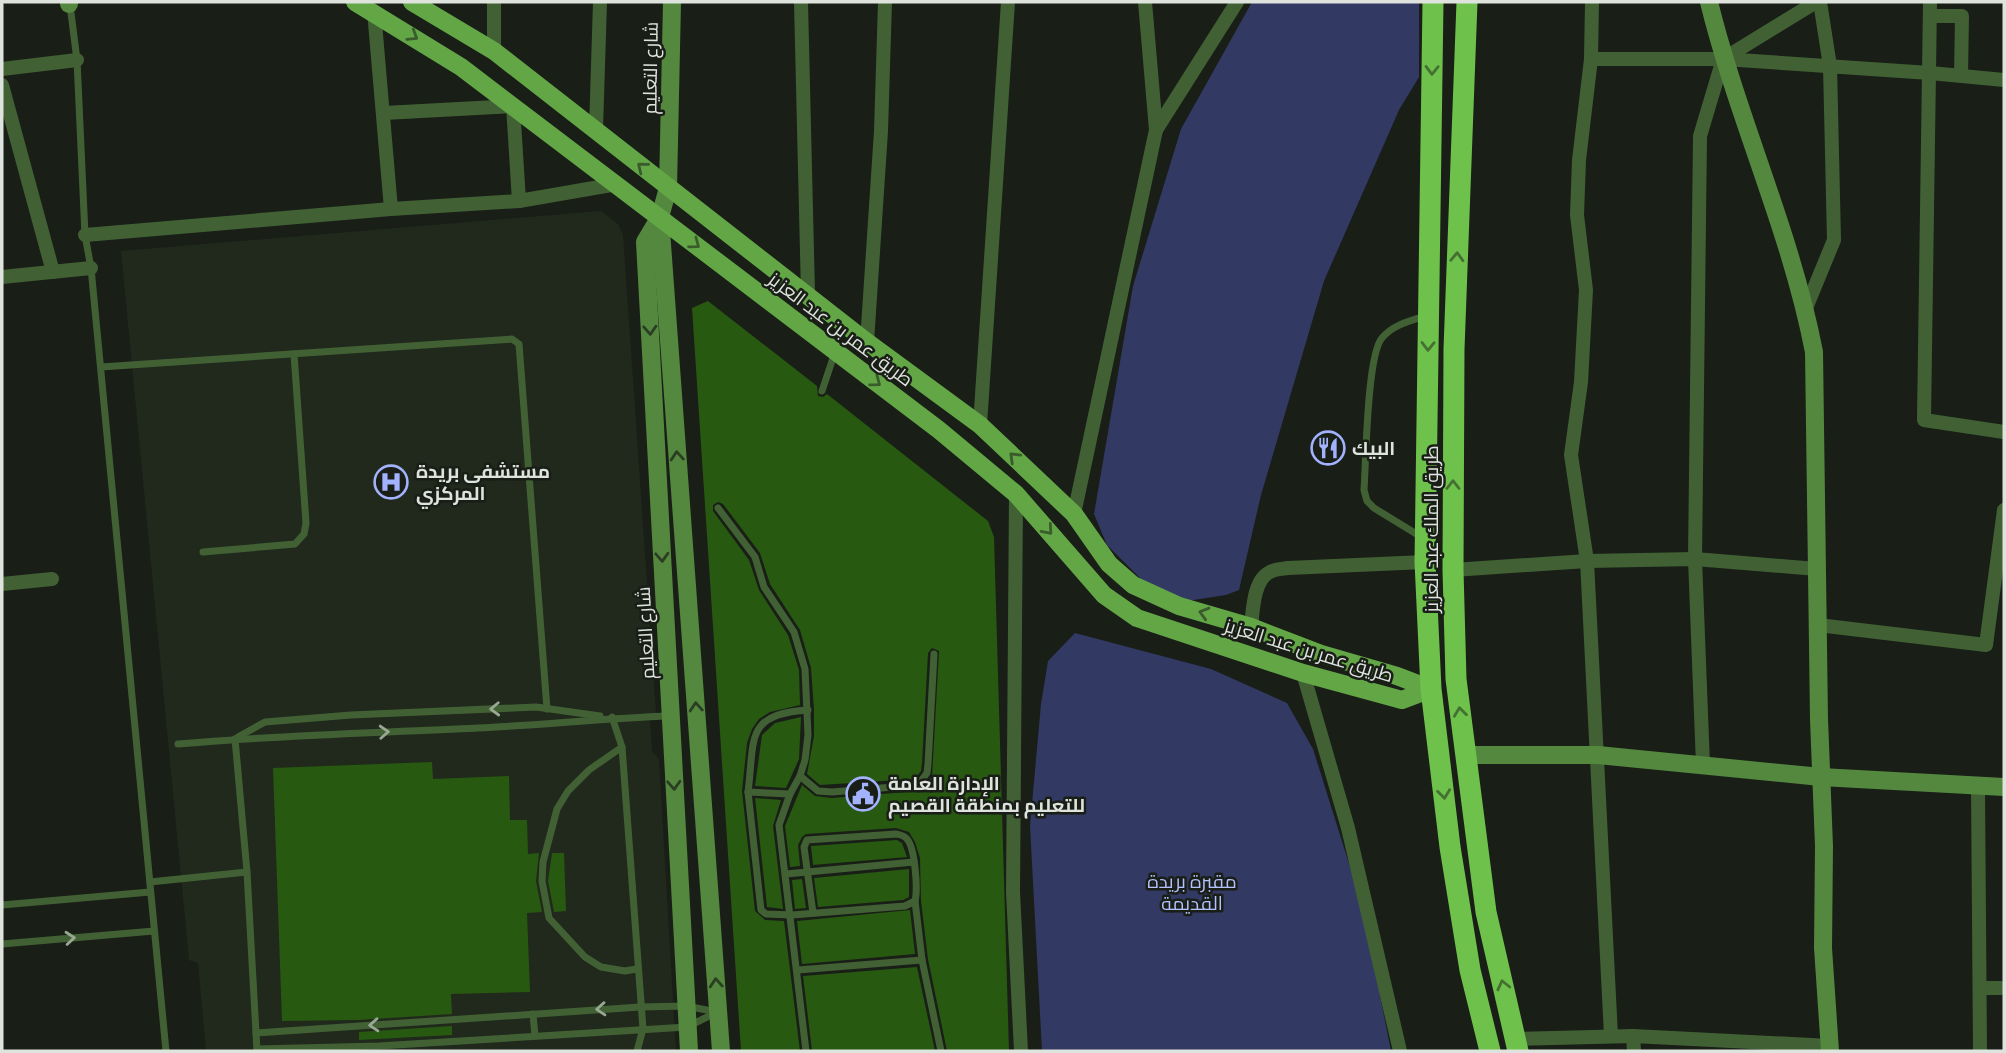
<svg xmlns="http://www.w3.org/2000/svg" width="2006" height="1053" font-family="'PT Sans Narrow',Cairo,sans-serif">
  <rect width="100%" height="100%" fill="#191e17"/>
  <path fill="#20291c" d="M601,211L618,224L623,235L656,713L650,721L652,751L659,759L676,1051H206L198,963L189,960L121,251Z"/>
  <g fill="#323963">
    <path d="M1252,2H1419V77L1399,110L1324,281L1261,495L1239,590L1226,595L1187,601L1143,581L1107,545L1094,514L1133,286L1181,129Z"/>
    <path d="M1075,633L1211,669L1287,703L1313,749L1362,905L1391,1051H1042L1030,826L1041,704L1048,661Z"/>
  </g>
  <g fill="#285911">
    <path d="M708,301L817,386L818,396L823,397L827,394L988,521L994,537L1009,1051H947L928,959L921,901L920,858L915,842L909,832L896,828L806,834L802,837L798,845L800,866L790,867L785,826L802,785L815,796L832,798L919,791L932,777L939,651L932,648L928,653L922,763L921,771L915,779L820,785L807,774L814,736V710L811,668L800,630L770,584L760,553L723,504L718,502L713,505V511L749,560L759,590L788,635L799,670L800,705L770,712L759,719L752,729L747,743L742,791L755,911L765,920L784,921L800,1051H741L692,308Z"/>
    <path d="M801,717L799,759L786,788L755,786L762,735L775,723Z"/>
    <path d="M432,762L433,779L509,776L510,820H527L528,854L539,853L536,881L542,912L527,913L530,992L451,994L452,1014L358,1020L282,1021L273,768Z"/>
    <path d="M755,798L781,800L773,826L783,909L767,907Z"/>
    <path d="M897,840L902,843L907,857L813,865L811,846Z"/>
    <path d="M552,853H564L566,911L554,912L548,881Z"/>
    <path d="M909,869V897L903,900L818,907L814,878Z"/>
    <path d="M802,879L806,908L795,909L792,880Z"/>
    <path d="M910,910L915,954L802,964L797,921Z"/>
    <path d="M917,967L935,1051H812L803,976Z"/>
    <path d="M452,1026V1035L359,1040V1032Z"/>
  </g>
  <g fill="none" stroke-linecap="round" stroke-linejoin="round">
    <g stroke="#416135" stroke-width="7">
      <path d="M70,5L77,60L85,235L91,268L166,1051"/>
      <path d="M101,367L512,339L519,344L547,709"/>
      <path d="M822,391L835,352"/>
      <path d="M718,508L755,557L764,587L794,632L805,669L808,735L805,760L800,776L790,794L779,825L806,1051"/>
      <path d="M1423,538L1374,508L1367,501L1364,490C1366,462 1367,355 1382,338C1393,325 1409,321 1425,316"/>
      <path d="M203,552L295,544L304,534L306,523L294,354"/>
      <path d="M612,717L622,747L643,1029L637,1051"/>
      <path d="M238,737L265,722L351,715L536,707L600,716"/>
      <path d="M235,739L247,872L257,1051"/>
      <path d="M178,744C278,735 378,733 478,728C542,725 606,718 670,716"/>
      <path d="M622,747L589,770L568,791L557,809L543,862L542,881L549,918L585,957L601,967L625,971L637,969"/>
      <path d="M800,776L818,791L832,792L918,785L927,773L928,764L934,654"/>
      <path d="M748,792C755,739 744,714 808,710"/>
      <path d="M790,794L748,792L761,910L766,914L792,915L905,906L915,901C918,889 915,848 907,839C904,835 901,835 896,834L807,840L804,847L813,913"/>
      <path d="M786,874L914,862"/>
      <path d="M150,882L247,872"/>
      <path d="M915,901L922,960L941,1051"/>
      <path d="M2,905L150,892"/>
      <path d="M2,944L154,931"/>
      <path d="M798,970L922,960"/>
      <path d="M533,1014L535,1036"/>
      <path d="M256,1033L640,1007L686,1006L717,1012"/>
      <path d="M257,1049L379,1046L687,1027L717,1012"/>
    </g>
    <g stroke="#416135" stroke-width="14">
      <path d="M801,2L808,294"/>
      <path d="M1592,2L1591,59L1579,160L1577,215L1586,290L1581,382L1571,455L1587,561L1611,1036"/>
      <path d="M1930,2L1924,420L2004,432"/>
      <path d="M374,11L391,209"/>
      <path d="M1930,16H1962L1961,76"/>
      <path d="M494,51V2"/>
      <path d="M1591,59H1723L1930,73L2004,80"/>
      <path d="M2,69L77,60"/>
      <path d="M2,85L53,272"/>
      <path d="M384,113L513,106L519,201"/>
      <path d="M596,129L600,2"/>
      <path d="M1156,130L1237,2"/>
      <path d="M85,235L391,209L519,201L617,184"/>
      <path d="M2,277L91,268"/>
      <path d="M1806,308L1834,240L1830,66L1820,2"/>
      <path d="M867,342L881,131L885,2"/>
      <path d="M980,425L1008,2"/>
      <path d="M1016,494L1013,892L1021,1051"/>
      <path d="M1074,514L1156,130L1145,2"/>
      <path d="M1453,570L1587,561L1695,559L1817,569"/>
      <path d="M2,584L52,579"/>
      <path d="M1818,625L1986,645L2004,510"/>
      <path d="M1251,627C1253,611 1253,580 1270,572C1275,569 1282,569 1288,568L1425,562"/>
      <path d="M1303,673L1348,828L1400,1051"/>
      <path d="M1703,765L1695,559L1700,136L1723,59L1816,2"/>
      <path d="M1978,787L1980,1051"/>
      <path d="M1980,988H2004"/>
      <path d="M1633,1036L1634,1051"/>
      <path d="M1515,1039L1633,1036L1830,1046"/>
    </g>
    <g stroke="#54883f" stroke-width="18">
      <path d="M69,2V4"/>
      <path d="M672,2L668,188L660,217L645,242L689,1051"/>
      <path d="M1709,2C1738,120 1791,232 1814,352L1819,719L1824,846L1823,948L1830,1051"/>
      <path d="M660,217L721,1051"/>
      <path d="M1465,755H1598L1821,777L2004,787"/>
    </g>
    <g stroke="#62a646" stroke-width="18">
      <path d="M355,2L461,67L939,430L1016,494L1104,595L1137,618L1303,673L1402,700L1431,689"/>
      <path d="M412,2L494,51L867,342L980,425L1074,514L1109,564L1133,585L1179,606L1251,627L1321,654L1397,676L1431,689"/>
    </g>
    <g stroke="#6ec24b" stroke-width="21">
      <path d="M1433,2L1425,562L1431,689L1450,847L1470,970L1490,1051"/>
      <path d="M1467,2L1454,349L1453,570L1456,679L1486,912L1518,1051"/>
    </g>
  </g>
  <defs><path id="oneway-chevron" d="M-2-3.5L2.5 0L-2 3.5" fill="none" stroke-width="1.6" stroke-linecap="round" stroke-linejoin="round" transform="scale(1.75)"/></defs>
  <g stroke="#3a5b2c">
    <use href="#oneway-chevron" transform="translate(413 36) rotate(32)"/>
    <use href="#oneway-chevron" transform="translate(642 167) rotate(-141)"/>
    <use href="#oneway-chevron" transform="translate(695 244) rotate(37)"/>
    <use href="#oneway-chevron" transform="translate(876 382) rotate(37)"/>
    <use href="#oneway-chevron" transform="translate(1014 457) rotate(-136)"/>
    <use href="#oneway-chevron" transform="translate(1048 530) rotate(49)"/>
    <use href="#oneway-chevron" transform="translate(1204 613) rotate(-164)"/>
  </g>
  <g stroke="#447031">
    <use href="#oneway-chevron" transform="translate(1432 70) rotate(91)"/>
    <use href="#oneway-chevron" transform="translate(1457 257) rotate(-88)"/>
    <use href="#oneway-chevron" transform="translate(1428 346) rotate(91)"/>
    <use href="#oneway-chevron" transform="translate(1453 485) rotate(-90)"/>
    <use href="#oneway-chevron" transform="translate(1460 712) rotate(-97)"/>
    <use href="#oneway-chevron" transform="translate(1444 794) rotate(83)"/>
    <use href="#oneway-chevron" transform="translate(1503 985) rotate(-103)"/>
  </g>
  <g stroke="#2b3e23">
    <use href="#oneway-chevron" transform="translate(650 330) rotate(87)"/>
    <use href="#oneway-chevron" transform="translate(677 456) rotate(-94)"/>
    <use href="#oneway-chevron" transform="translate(662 557) rotate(87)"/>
    <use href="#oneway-chevron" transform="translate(696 707) rotate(-94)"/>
    <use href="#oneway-chevron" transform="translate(674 785) rotate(87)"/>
    <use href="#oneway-chevron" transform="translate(716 983) rotate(-94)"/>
  </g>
  <g stroke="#98a892">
    <use href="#oneway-chevron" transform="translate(495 709) rotate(178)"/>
    <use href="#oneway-chevron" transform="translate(384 732) rotate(-3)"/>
    <use href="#oneway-chevron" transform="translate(70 938) rotate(-5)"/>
    <use href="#oneway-chevron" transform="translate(601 1009) rotate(176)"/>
    <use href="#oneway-chevron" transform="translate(374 1025) rotate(176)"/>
  </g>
  <defs>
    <symbol id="restaurant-ring" viewBox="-11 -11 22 22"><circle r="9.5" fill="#191e17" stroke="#a2b2fd" stroke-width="1.5"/><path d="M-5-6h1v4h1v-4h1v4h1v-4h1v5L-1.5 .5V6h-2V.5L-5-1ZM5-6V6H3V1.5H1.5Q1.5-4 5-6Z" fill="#a2b2fd"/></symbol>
    <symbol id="hospital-ring" viewBox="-11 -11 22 22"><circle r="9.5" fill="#191e17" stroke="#a2b2fd" stroke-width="1.5"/><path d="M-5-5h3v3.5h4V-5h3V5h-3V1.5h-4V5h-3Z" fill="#a2b2fd"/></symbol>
    <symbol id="civic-ring" viewBox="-11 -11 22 22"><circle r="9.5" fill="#191e17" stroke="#a2b2fd" stroke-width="1.5"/><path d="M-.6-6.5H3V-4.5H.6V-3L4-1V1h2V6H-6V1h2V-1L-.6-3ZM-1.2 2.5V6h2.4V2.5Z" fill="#a2b2fd"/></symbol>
  </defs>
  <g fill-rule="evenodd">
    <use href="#restaurant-ring" x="1309" y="429" width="38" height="38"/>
    <use href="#hospital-ring" x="372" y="463" width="38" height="38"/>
    <use href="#civic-ring" x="844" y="775" width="38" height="38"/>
  </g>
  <g text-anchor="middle" stroke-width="5" stroke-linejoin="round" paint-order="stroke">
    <g font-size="19" fill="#dfe3de" stroke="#191e17">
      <text transform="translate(650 68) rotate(-89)" y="7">شارع التعليم</text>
      <text transform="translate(841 329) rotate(37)" y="7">طريق عمر بن عبد العزيز</text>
      <text transform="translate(1431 529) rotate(-90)" y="7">طريق الملك عبد العزيز</text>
      <text transform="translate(645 633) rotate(-93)" y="7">شارع التعليم</text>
      <text transform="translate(1309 650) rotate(17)" y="7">طريق عمر بن عبد العزيز</text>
    </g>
    <g font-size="19" font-weight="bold" fill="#dfe3de" stroke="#191e17" text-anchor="start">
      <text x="1352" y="455">البيك</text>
      <text x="416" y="478">مستشفى بريدة<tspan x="416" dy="22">المركزي</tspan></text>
      <text x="888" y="790">الإدارة العامة<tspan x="888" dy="22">للتعليم بمنطقة القصيم</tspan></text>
    </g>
    <g font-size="19" fill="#b3c1fe" stroke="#191e17">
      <text x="1192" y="888">مقبرة بريدة<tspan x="1192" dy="22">القديمة</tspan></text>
    </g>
  </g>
  <rect width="2006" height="1053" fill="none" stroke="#dfe3de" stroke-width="7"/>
</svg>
